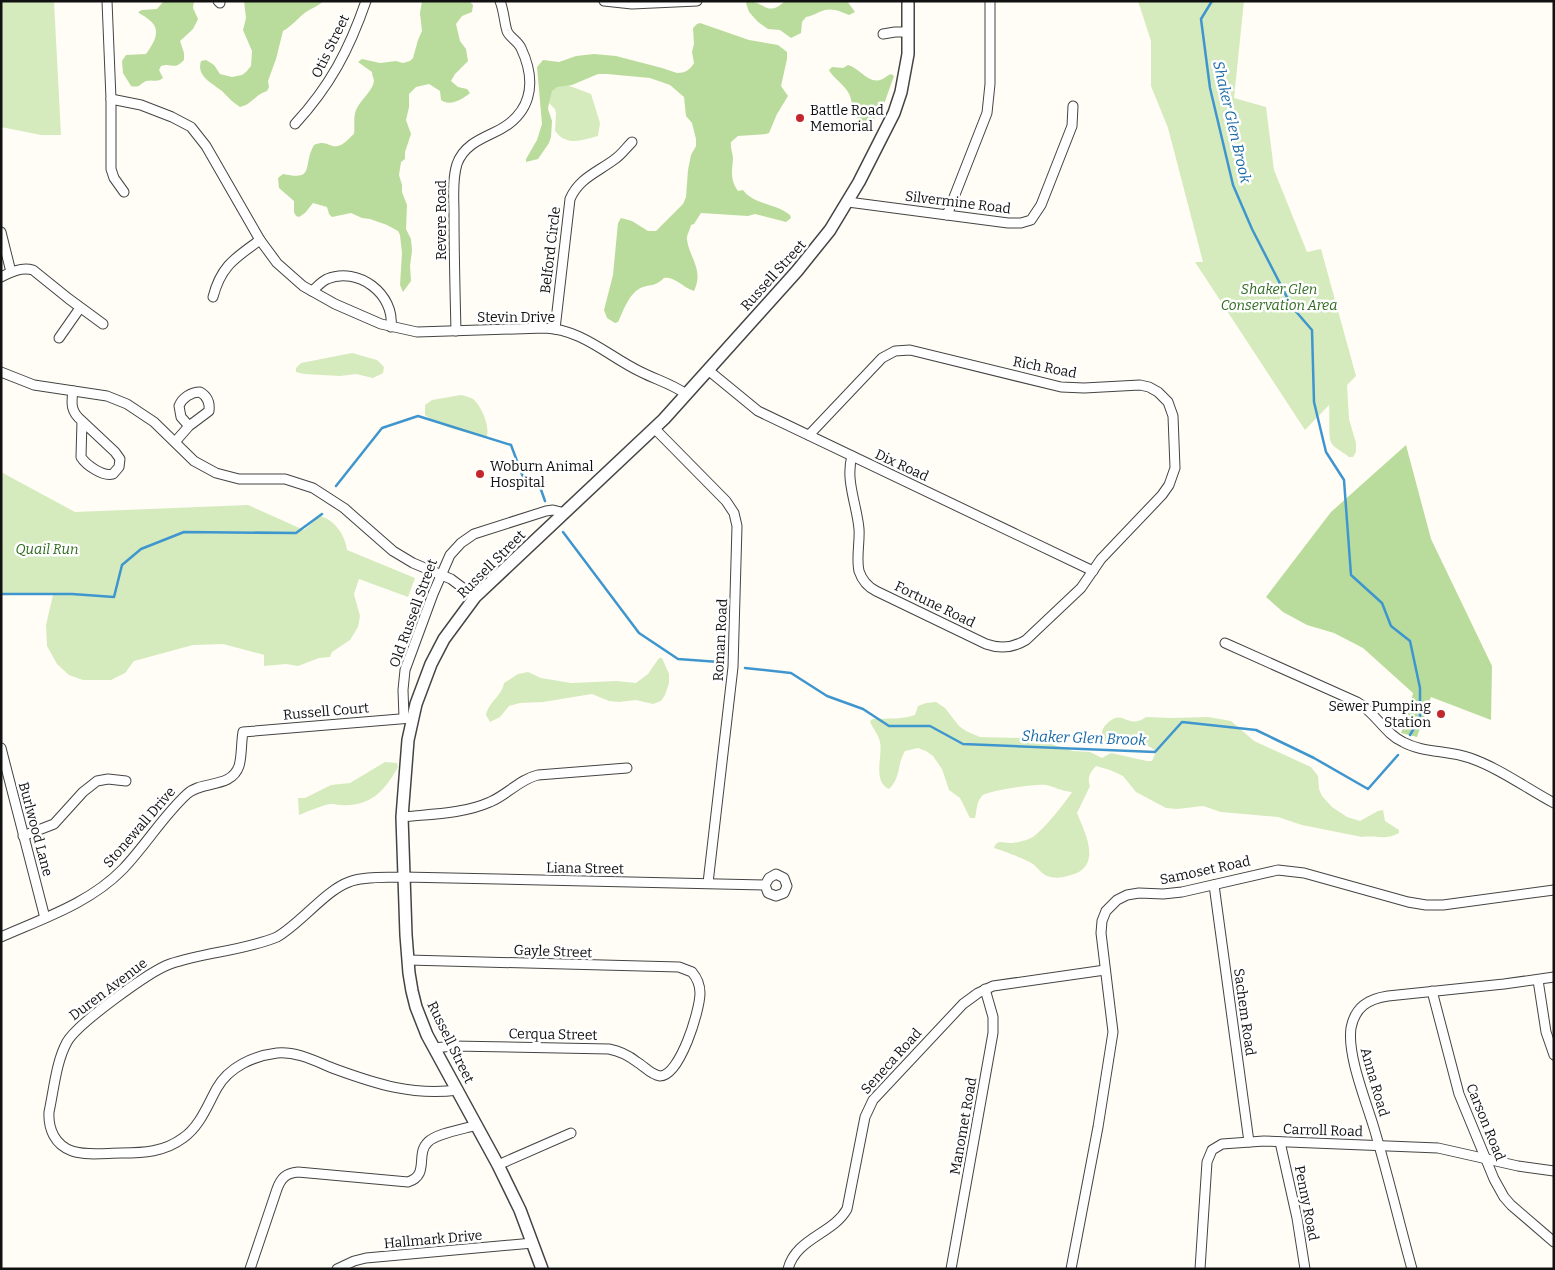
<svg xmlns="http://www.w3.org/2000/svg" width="1555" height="1270" font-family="Bitter,serif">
  <rect width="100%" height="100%" fill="#fffdf5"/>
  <g fill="#d5ebbd">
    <path d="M1,1H54L61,135H41L1,127Z"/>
    <path d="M1138,1H1244L1234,98L1266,107L1274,170L1307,252L1321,249L1356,376L1347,385L1349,419L1356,443V452L1353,457H1349C1344,452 1333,448 1331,442C1328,437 1330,412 1329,405L1305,430L1195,262H1203L1168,128L1151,86V41Z"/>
    <path d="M562,83L591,94L600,123L598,136C582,140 567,147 555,131L556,113L555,109L549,103L551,90Z"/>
    <path d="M352,353L377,360L384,367L383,373L373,378L356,374L340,376L304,374L296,372V368L301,363Z"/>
    <path d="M461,395C465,396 470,397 473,399C481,405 490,426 487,436C470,435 438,426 425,415V405L432,400Z"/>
    <path d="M1,472L75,512L248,505L304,530L320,516C335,520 345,535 347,550L415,578L408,597L359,579L354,594L360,616L358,627L350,640L332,652L330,657L319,658L298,666L286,664L264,666V655L261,654L223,644L193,645L134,661L125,673L111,680H83L69,675L57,664L47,646L46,625L53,595L1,593Z"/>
    <path d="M659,658H662L669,674V683L665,695L661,701L653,704L636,700L619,702L609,701L592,694L543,702L520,703L509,706L500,717L490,722L486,715C489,701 502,696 504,683L518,674L528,672L541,678L571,683L616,681L636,683L648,674Z"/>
    <path d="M936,702L945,708L959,726L966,731L980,737L1020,738L1041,741L1073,751L1090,752L1102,758L1111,753L1147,761H1152L1156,752C1153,748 1148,745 1143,745C1132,743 1101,751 1102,733C1102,727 1108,722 1113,719C1124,713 1130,729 1146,717L1172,718L1208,717L1231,721L1254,741L1311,767L1318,776L1319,789L1322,796L1332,807L1347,817L1360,821L1378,811L1383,810L1385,821L1399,830V833C1382,841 1379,835 1362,837L1302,825L1278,817L1221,812L1203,806L1177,809L1166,808L1136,792L1123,776L1110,770L1096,766C1090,773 1087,777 1090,786L1077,813C1085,833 1103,866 1071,875C1062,878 1053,879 1045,875C1040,872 1037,867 1033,864C1028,860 1001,850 994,848C997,839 1003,843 1010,843C1016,843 1028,840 1033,837C1044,829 1065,803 1072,792C1060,791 1056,787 1046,785C1039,783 985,791 982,796C976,802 977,811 975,818H970L960,798L949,790L942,769L933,756L926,751L918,748L905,751C897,764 901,778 889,789C872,781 883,756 880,742C878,733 872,728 870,721L873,719C888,718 901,720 915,715L918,706L926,703Z"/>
    <path d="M385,762L397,763L398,767C386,788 374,804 348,805C342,806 337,804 332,804C324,804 307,812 299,815L298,798H305L331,785L350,783Z"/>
  </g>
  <g fill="#b9dc9c">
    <path d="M164,1H194L193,8L198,19L193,29L180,41L184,53V60C174,71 172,62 161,66L159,70L163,78C157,83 153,79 146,81C139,84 141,88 131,86L123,73L122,61L126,55L146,54C154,43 163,29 148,19C145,16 141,15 138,12L142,10L157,9Z"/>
    <path d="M244,1H324C318,6 312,8 306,12C298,18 292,26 283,31L276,59L268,81L269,87L267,91C256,94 251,105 240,107C231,101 228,97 222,91C212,83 196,76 201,61L206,60L214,65L220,74L232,77L242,75L246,72L251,66L252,51L243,30L246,18Z"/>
    <path d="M422,1H469L473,5L472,12L462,16L456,24L460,41L466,49L468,61L455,74L451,81L458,87L467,89L470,93C463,99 450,107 441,100L440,91L429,84L416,87L409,94V107L406,120L411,134L405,152V159L401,162L399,175L402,185V192L407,205L406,229L411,239L412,251L410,266L411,281L403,292L400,285L402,253L400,235L398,231L387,225L370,219L362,218L351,213L332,217L329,214L327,207L313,203L305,213L299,217L296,216L294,212V201L279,188L278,178L283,174C316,181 302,166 314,145C327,139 329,148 338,146C344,145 349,138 354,134C355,126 353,118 356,110C360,100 374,90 374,80C373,77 372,75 372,72L358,62L362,59L380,63L396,61L403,63L410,61L413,58L418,40L422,31L420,13Z"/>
    <path d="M747,1C765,1 767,18 785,1H847L855,12L849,15C842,12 833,8 825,10C818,12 813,16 806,17L802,22L801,33L791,38L780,30L768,29L758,22L749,12L746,3Z"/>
    <path d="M700,23L749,40L778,45L787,52V59L781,86L788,96L777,114L769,133L766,134L738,136L731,142C730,148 733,153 733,159C732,171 730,180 738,191L743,190C754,205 776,203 790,215L791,218L786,222L755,214L748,216L701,213L694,224L691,225C690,230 686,236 687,240C690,259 704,270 694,291C683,288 675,276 664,278C656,286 653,284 643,287C629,292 624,310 618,322L615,323L607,318L604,310L613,275L618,223L621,218L632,221L648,231H656L683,204L686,197L688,170L691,155L696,146V139L692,123L686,116L684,97L670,85L650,78L607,74H598L572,85L557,87L552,91L549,103L548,109L552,121L551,137L549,143L538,159L526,162V159L537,140L542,124L537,67L543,60L559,62L576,56L594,54L616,56L662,68L677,73C685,73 690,70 694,63L692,52L694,44L693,28L697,24Z"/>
    <path d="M848,65C858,67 869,84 880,80C884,79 886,76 891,74L894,76L883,107L871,123C850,125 855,103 848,92C844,85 835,79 830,72L829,70L832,67L843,68Z"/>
    <path d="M1406,445L1431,539L1492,666L1491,720L1431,697L1417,737L1401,733L1409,711L1413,693L1363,648L1334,633L1307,625L1283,612L1266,597L1331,512Z"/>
  </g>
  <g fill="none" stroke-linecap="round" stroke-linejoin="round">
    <g stroke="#3f96cf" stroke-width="2.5">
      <path d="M1212,1L1201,19L1210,88L1233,185L1252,229L1292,307L1312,330L1314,402L1326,452L1344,480L1351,575L1382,603L1391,626L1410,641L1420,688V718L1410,735"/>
      <path d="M336,486L382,428L418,416L511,445L523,477L539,484L545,501"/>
      <path d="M563,532L639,633L678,659L719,662"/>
      <path d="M1,594H72L114,597L122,565L141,549L184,532L296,533L322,514"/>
      <path d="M745,668L791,673L827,696L863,709L889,726H930L963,744L1155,752L1182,722L1256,730L1314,758L1368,789L1398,755"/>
    </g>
    <defs>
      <g id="minor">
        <path d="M107,1L111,99V169L114,178L124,192"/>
        <path d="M218,1L220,3"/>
        <path d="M604,1L632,4L697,1"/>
        <path d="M883,34L895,32H908"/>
        <path d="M111,99L141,105L172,117L191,127L206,146L260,240L277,263L303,286L335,304L381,324L417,332L544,328C582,329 609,357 641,372C657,380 672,384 686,394"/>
        <path d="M295,124C330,86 349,50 366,1"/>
        <path d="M848,202L1008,223H1021L1031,220L1041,205L1072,126L1073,106"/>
        <path d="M947,215L987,113L990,84V1"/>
        <path d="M1,232L11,272"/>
        <path d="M1,277C11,272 21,267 33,270L69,299L103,324"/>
        <path d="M312,291C317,287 321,282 327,279C358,266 395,294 391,327"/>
        <path d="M213,297C221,266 235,258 260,240"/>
        <path d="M555,329L570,199C579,178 598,172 615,159C621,155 626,148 632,142"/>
        <path d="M456,331C455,292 454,253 454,214C454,198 452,180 457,164C463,147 478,140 493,133C531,116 538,84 521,48C518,41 509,37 507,31C504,21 504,11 500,1"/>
        <path d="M59,338L80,308"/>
        <path d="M708,370L758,411L1093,571"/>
        <path d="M1,372L34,385L107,396L127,404L154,422L194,461L216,473L239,479H285L313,488L344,508L393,551L413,563L451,579L475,597"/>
        <path d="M73,391C71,404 71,412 82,421L81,457C86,465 103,477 113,474L119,467L120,459L115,452L82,421"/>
        <path d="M655,429L726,501L734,513L737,526L733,667L708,883"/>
        <path d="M809,435L882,358L895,351L910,350L1061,387L1084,388L1140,385L1149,387L1158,392L1168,402L1173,416L1175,468L1169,485L1162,495L1101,559L1081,588L1026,640C1013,648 1000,649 986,644L876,591C868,587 862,580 859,571C856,558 860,542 859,529C857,505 845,480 852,456"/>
        <path d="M175,442L189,426L209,411C210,403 207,396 200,392C191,392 182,398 179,406L181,417L189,426"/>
        <path d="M1225,643L1357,702C1375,712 1385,734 1403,742C1423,753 1448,750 1470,758C1499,768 1526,788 1554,803"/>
        <path d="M404,718L403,690L405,670L433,594L450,555L461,543L474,534L546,511L553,510L565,513"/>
        <path d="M1,748L45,918"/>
        <path d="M402,817C431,814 463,814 490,802C507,795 520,779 538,775L627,768"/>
        <path d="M23,836L54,824L83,792L97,781L108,779L126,781"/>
        <path d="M1214,885L1249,1142"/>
        <path d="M1,937C44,918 90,903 123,869C146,845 163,816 187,794C202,780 231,789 239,766C242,756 241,743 243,732L412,718"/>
        <path d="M408,960L679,967L692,972C697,978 700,986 700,993C700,1010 680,1076 660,1076C651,1075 644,1066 637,1062C628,1055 620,1051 609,1049L452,1046L435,1048"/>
        <path d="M1538,980L1546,1032L1554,1055"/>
        <path d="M1432,991L1459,1094L1494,1179L1504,1197L1511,1205L1554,1242"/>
        <path d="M458,1090C413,1096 376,1084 335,1069C317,1062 297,1051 277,1053C253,1056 229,1067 217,1088C207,1106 200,1126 183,1138C164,1152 144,1153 121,1153C106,1153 87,1156 72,1151C55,1145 48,1129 49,1112C54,1089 56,1062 67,1042C77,1024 150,971 170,964C205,952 243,951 277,937C300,924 326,890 349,882C365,876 386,878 403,877L765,885L768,893L776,896L784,893L787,886L784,878L776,874L769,878L765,885"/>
        <path d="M1280,1142L1297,1218L1305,1269"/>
        <path d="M498,1165L571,1133"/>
        <path d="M250,1269L277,1189C281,1178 286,1173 298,1172L408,1182C430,1175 415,1154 428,1142C437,1133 464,1129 477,1125"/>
        <path d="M337,1269L354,1261L366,1258L533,1243"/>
        <path d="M788,1269C796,1238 833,1234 847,1209L865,1117L873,1100L963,1004L978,993L993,986L1105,970"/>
        <path d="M951,1269L993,1033V1017L985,989"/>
        <path d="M1071,1269L1098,1127L1113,1032L1101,933L1102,921L1106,911L1117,900L1127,895L1139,893L1163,894L1182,892L1278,870L1304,873L1408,902L1426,905H1443L1554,890"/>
        <path d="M1200,1269L1207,1162L1212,1150L1222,1144L1264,1141L1438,1148L1518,1166L1554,1171"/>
        <path d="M1412,1269C1399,1222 1388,1175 1374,1128C1366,1101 1347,1055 1351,1028C1355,1007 1368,999 1388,996L1504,984L1554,977"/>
      </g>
      <path id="tertiary" d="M542,1269L520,1210L498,1165L427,1035L416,1007L412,991L409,973L406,935L402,817L408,740L416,704L431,664L444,639L475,597L664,419L797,271L830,230L859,182L894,113L901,92L908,54V1"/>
    </defs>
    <use href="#minor" stroke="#444" stroke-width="11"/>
    <use href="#tertiary" stroke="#444" stroke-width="14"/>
    <use href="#minor" stroke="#fff" stroke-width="9"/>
    <use href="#tertiary" stroke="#fff" stroke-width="11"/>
  </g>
  <g fill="#c4262e" stroke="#fff" stroke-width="2">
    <circle cx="800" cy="118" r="5"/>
    <circle cx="480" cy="474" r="5"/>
    <circle cx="1441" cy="714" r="5"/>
  </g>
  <g text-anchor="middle" stroke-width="5" stroke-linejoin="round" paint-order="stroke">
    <g font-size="14" fill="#111" stroke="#fff">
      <text transform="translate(330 46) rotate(-64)" y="5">Otis Street</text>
      <text transform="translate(958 202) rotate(7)" y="5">Silvermine Road</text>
      <text transform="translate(441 220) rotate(-90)" y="5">Revere Road</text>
      <text transform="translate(550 250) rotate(-83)" y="5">Belford Circle</text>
      <text transform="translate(773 275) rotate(-48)" y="5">Russell Street</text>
      <text x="516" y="322">Stevin Drive</text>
      <text transform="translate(1045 367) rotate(11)" y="5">Rich Road</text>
      <text transform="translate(902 465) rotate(25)" y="5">Dix Road</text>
      <text transform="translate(491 564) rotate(-45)" y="5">Russell Street</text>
      <text transform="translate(935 604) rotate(26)" y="5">Fortune Road</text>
      <text transform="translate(413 613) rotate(-70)" y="5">Old Russell Street</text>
      <text transform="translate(720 640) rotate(-87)" y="5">Roman Road</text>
      <text transform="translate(326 711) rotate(-5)" y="5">Russell Court</text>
      <text transform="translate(139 827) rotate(-49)" y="5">Stonewall Drive</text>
      <text transform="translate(36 829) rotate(75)" y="5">Burlwood Lane</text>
      <text transform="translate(585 868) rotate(1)" y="5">Liana Street</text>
      <text transform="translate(1205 870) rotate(-12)" y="5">Samoset Road</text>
      <text transform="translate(553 951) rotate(2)" y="5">Gayle Street</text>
      <text transform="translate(108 989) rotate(-37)" y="5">Duren Avenue</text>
      <text transform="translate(1245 1012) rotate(82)" y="5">Sachem Road</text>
      <text transform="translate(553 1034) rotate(1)" y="5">Cerqua Street</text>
      <text transform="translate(451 1042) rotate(64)" y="5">Russell Street</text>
      <text transform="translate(891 1061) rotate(-48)" y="5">Seneca Road</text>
      <text transform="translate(1375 1082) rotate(74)" y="5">Anna Road</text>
      <text transform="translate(1486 1122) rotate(68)" y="5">Carson Road</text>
      <text transform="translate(963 1126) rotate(-80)" y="5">Manomet Road</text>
      <text transform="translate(1323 1130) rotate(2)" y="5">Carroll Road</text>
      <text transform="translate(1307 1203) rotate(79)" y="5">Penny Road</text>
      <text transform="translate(433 1239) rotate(-5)" y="5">Hallmark Drive</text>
    </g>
    <g font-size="14" fill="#111" stroke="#fff" text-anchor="start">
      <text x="810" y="115">Battle Road<tspan x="810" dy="16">Memorial</tspan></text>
      <text x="490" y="471">Woburn Animal<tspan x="490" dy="16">Hospital</tspan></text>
      <text x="1431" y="711" text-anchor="end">Sewer Pumping<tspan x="1431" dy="16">Station</tspan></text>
    </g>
    <g font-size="14" font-style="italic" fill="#2f6b1f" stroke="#fff">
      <text x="1279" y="294">Shaker Glen<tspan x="1279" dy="16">Conservation Area</tspan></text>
      <text x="47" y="554">Quail Run</text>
    </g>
    <g font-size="15" font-style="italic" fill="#1768a6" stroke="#fff">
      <text transform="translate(1232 122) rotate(77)" y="5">Shaker Glen Brook</text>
      <text transform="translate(1084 738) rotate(2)" y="5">Shaker Glen Brook</text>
    </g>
  </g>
  <rect width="1555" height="1270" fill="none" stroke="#111111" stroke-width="5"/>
</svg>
